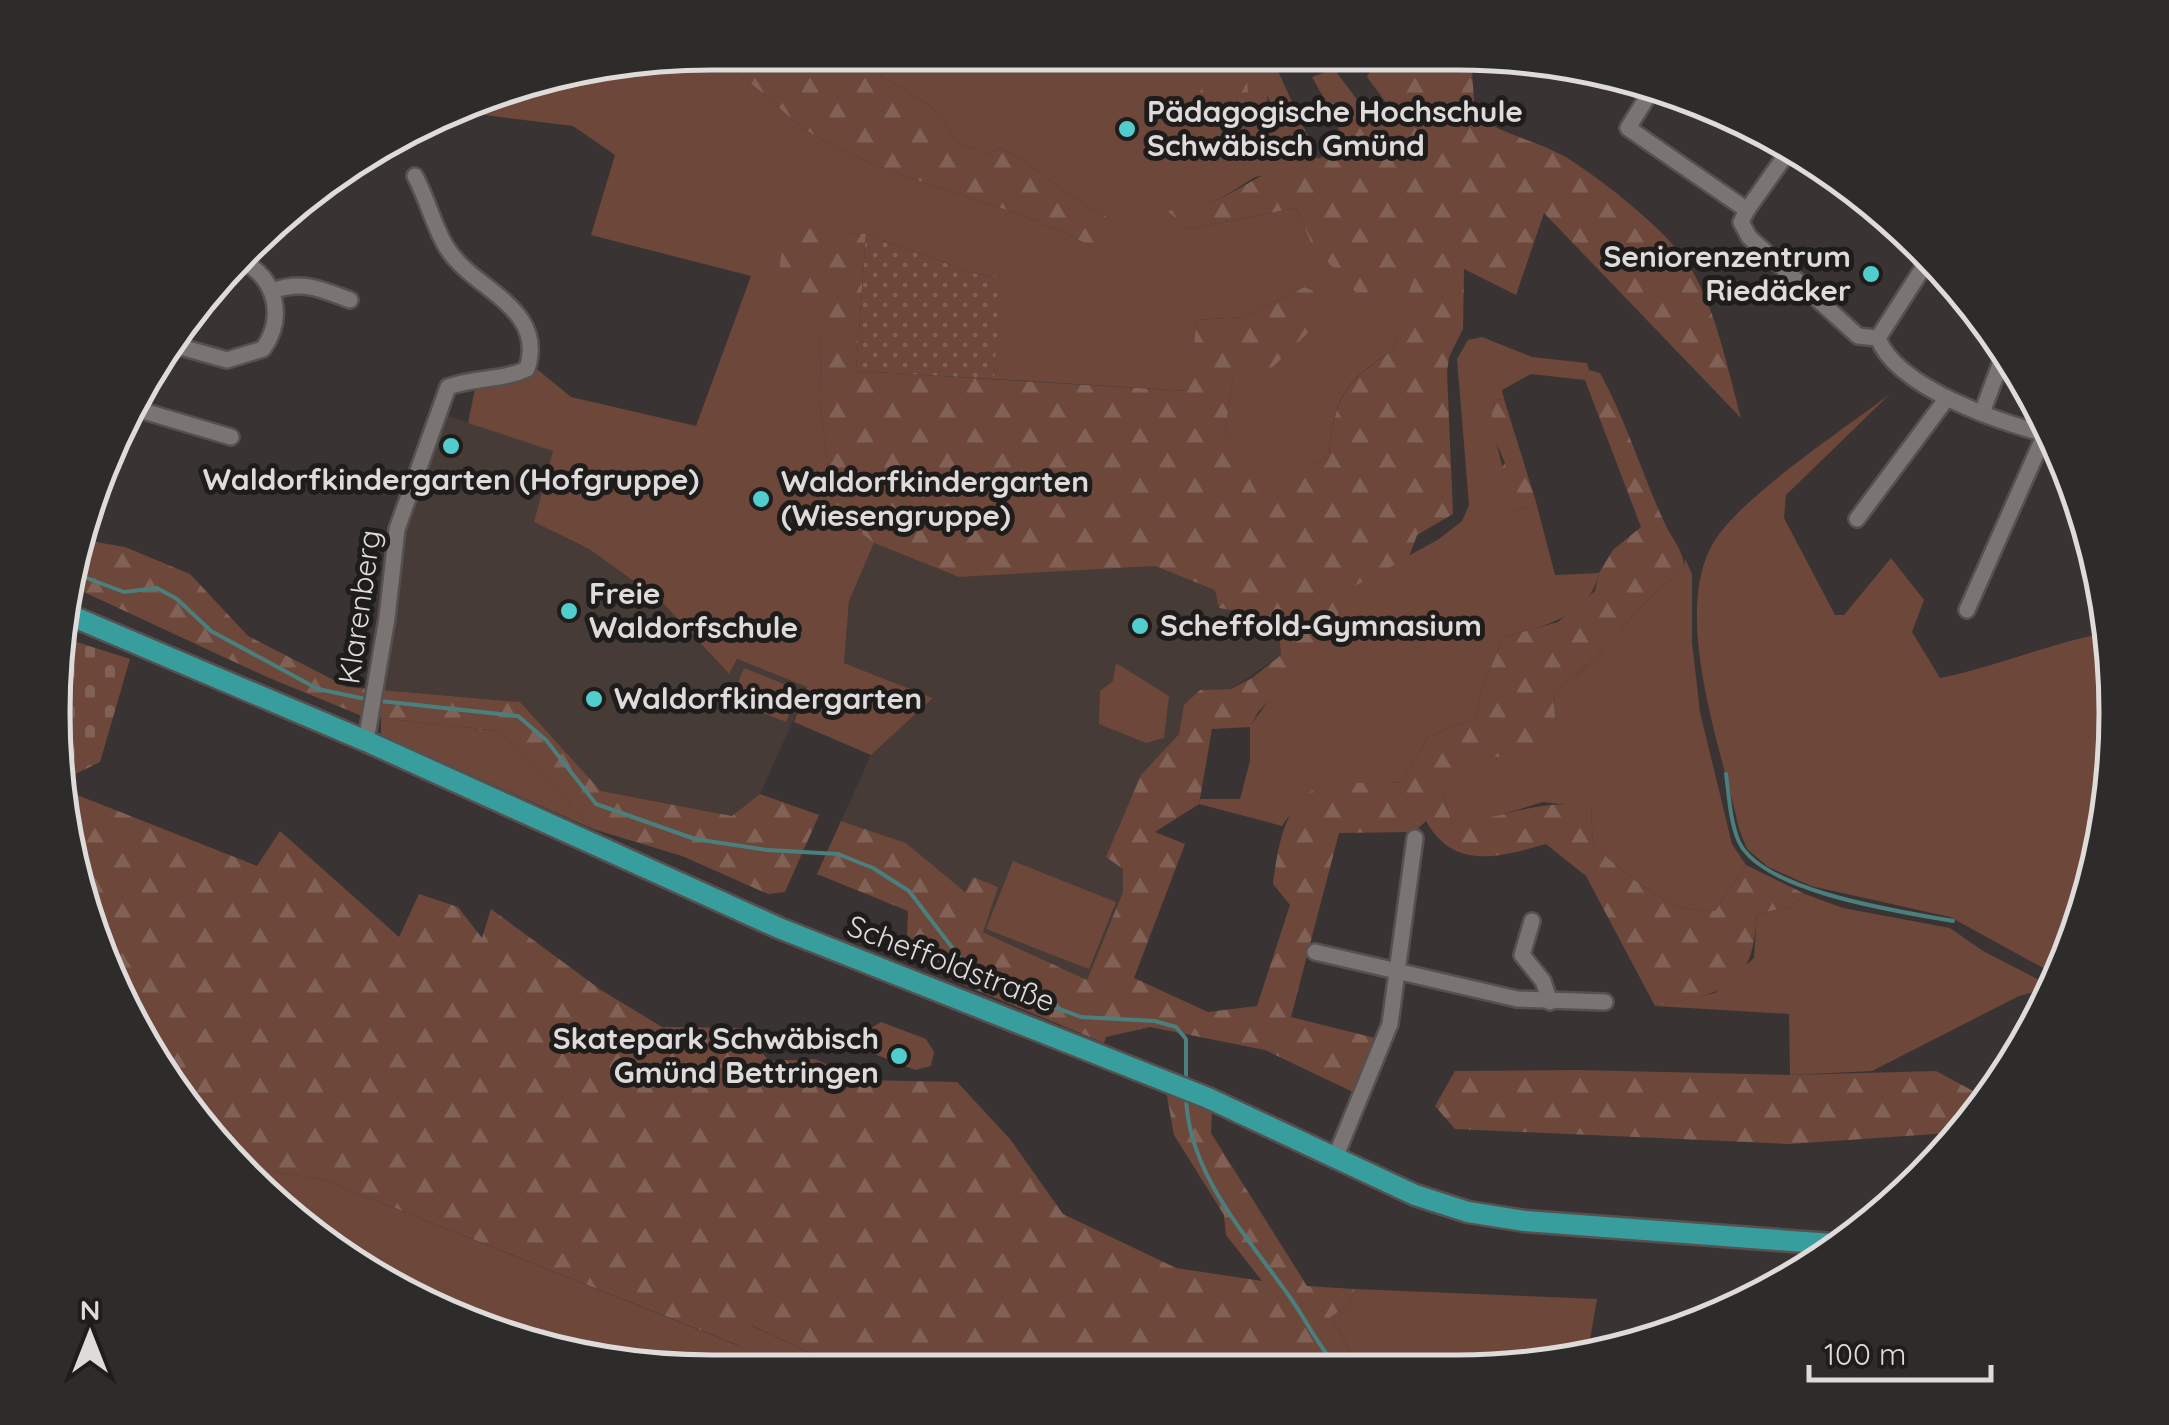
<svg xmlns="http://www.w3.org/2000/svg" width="2169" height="1425" font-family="Quicksand,sans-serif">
  <defs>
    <pattern id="forest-firs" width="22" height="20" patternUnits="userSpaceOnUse" patternTransform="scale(2.5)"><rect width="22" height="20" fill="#6d4739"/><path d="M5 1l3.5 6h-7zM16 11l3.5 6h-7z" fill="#816155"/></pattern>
    <pattern id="cemetery-stones" width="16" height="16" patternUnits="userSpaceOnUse" patternTransform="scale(2.5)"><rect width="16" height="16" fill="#6d4739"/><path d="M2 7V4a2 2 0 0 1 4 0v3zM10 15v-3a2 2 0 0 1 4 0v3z" fill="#816155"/></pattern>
    <pattern id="garden-dots" width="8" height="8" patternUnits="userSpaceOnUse" patternTransform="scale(2.5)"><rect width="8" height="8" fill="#6d4739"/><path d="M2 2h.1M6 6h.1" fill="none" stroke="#816155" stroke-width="1.8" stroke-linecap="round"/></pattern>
  </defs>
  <rect width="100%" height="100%" fill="#393433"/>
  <g fill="#473b37">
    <path d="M445,415L554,451L534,522L589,549L660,600L728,674L736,659L808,687L760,794L733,816L601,791L520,702L383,690L402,527Z"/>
    <path d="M874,543L959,577L1155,566L1216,590L1219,608L1246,613L1279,632L1281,655L1231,689L1200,690L1179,734L1141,776L1123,868V892L1087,980L982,931L998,886L966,893L906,843L841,821L871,755L933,698L844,663L849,601Z"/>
  </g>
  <g fill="#6d4739">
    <path d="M887,54L1267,56L1263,59L1268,104L1282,118L1307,167L1255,177L1220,199L1170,211L1188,229L1296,208L1312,245L1419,259L1393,350C1343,383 1335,396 1329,456L1256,494L1225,432L1234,370L1304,287L1244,317L1197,320L1189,391L994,379L1000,277L976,274L866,234L784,227L821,330L820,402L833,510L874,543L849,601L844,663L933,698L871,755L794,722L807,687L737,659L729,674L660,600L589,549L534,522L553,451L468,423L476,384H506L538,370L571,397L696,426L751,276L591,235L615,155L573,126L453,111L501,87L689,56C741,58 774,112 817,137C905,187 1009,200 1096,249L1106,216C1067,198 1039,167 1000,148L987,155L959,143L931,106L880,76Z"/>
    <path d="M1482,337L1532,357L1587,363L1589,370L1585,380L1531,374L1502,390L1504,399L1494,400C1489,436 1507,474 1514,512L1536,502L1555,575L1599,573C1590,617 1541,627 1504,637L1482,687L1476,717L1428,737L1401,782C1346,789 1318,774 1282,826L1199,804L1200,799H1240L1250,761V726L1351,588L1439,539L1462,521L1469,505L1457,359L1468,340Z"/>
    <path d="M1890,394L1786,495L1784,518L1835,615H1844L1891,558L1924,600L1912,632L1940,678C1998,666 2051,643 2109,632C2128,746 2106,872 2058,976L1950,917L1811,886L1768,867L1747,849L1739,829C1723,752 1669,612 1715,540C1744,495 1844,429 1890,394Z"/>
    <path d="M1685,559L1692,574V642L1700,712L1732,844L1746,865L1715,911C1666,914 1630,875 1593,846L1591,808L1543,802L1477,822L1452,823L1444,797C1450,787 1458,772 1467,765C1501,742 1523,771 1563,736L1555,717L1554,692C1605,659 1634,604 1684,569Z"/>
    <path d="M1116,663L1169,696L1164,738L1146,743L1099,724L1100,691L1113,681Z"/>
    <path d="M744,668L799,690L786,722L731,700Z"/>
    <path d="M381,718L498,731L593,829L381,735Z"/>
    <path d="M1013,861L1116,902L1089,969L986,929Z"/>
    <path d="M1805,894L1843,908L1950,928L1983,951L2053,987L2019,996L1872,1071L1790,1075L1789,1014L1655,1006L1715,993L1754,958L1757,914L1790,907Z"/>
    <path d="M881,1022L926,1039L934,1052L931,1066L915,1070L847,1043Z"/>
    <path d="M244,1168L322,1179L739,1346L750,1325L842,1368L626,1367L421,1305L277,1208Z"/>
    <path d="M1354,1289L1597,1299L1587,1357L1499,1371L1361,1370L1331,1317L1349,1304Z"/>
  </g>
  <g fill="url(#forest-firs)">
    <path d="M713,53L887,54L880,76L931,106L959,143L987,155L1000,148C1039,167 1067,198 1106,216L1103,247L1096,249C1009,200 905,187 817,137C774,112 741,58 689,56Z"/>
    <path d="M1211,56H1245L1250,115L1232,126L1197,103Z"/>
    <path d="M1267,56H1290L1277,69L1318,159L1334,151L1339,125L1312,77L1334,69L1361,105L1396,116L1367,77L1378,57L1471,58L1475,114C1499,134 1535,140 1564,156C1600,178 1654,221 1681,254C1714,297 1727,367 1741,418L1544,213L1516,295L1464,269L1463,329L1449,357L1447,372L1453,514L1417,535L1409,557L1351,588L1326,640L1258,712L1250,727L1212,729L1199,804L1155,832L1185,844L1134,978L1208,1012L1257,1006L1290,905L1273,884C1279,843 1285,786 1339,783C1360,782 1380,785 1401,782L1428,737L1476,717L1482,687L1504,637L1558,622L1595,591L1599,573L1613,550L1641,527L1585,380L1589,370L1600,373C1627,422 1642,475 1666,526C1673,540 1685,553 1684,569C1634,604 1606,658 1554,692L1555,717L1564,736L1554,752L1542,755L1545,770L1523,777L1512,756C1475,756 1463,769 1444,797L1452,823C1502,821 1541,795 1591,808L1593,846C1630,875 1666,914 1715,911L1746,865L1805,894L1790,907L1757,914C1752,993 1725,991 1655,1006L1586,876L1546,844C1499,857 1454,871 1426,821L1414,832L1339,833L1291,1017L1375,1038L1353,1092L1265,1050L1150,1027L1106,1037L1104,1043L952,980L907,937L908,911L817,874L841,821L906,843L965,892L973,877L998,887L983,932L1087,980L1123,892V869L1106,857L1141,775L1179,734L1184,705L1200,690L1231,689L1252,678L1281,655L1279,632L1246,613L1219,608L1215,590L1155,566L959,577L874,543L833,511L820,402L821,330L777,293L784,226L866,234L856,371L1188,391L1197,320L1244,317L1304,287L1325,296L1313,328L1258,381L1234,371L1225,432L1257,493L1329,456C1335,396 1344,383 1393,350L1418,260L1360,297L1312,245L1296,208L1188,229L1168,211L1220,199L1272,170L1307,167C1293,139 1248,84 1267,56Z"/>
    <path d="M1504,399L1536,502L1514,512L1501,495L1497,475L1505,463L1490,428L1494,400Z"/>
    <path d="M84,540L125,547L190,574L248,636L347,687L520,702L601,791L732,816L760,794L819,815L785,892L768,894L682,856L593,829L498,731L362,716L267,677L73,587Z"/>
    <path d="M62,789L257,866L280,831L399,937L419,894L458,907L482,938L491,909L601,990L662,1027L742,1028L769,1061L815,1059L862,1080L957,1082L1010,1139L1063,1214L1176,1268L1262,1281L1226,1235L1224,1215L1174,1135L1166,1090L1212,1111L1211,1133L1307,1286L1354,1289L1349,1304L1331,1317L1361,1370L842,1368L751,1325L740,1346L322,1179L244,1168L141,1042L65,842Z"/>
    <path d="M1578,1070L1790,1075L1936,1071L1988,1099L1964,1132L1789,1144L1455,1129L1435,1106L1455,1071Z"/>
  </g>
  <path fill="url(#cemetery-stones)" d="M61,637L130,659L100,762L61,781L54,669Z"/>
  <path fill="url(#garden-dots)" d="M866,234L976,274L1001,277L994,379L856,371Z"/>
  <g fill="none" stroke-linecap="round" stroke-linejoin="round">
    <g stroke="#4a7f7e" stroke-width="4">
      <path d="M76,574L124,592L157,588L177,599L211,631L318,689L370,700"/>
      <path d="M380,701L518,716L546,740L596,804L695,839L767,850L838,854L873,868L909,891L967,967L1012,991L1081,1017L1155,1021L1176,1027L1186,1039V1081"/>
      <path d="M1726,774C1729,795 1730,822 1739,842C1763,892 1902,912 1953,921"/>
      <path d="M1186,1095C1187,1171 1245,1234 1287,1293C1306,1319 1318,1346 1339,1370"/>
    </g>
    <defs>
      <g id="minor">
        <path d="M1651,91L1628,128L1747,210L1790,149"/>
        <path d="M1747,210L1741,222L1749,237L1858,336L1878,338"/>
        <path d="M1930,257L1878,338C1896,388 2006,425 2054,436"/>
        <path d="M272,291C303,280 320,289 350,300"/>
        <path d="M170,344L227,360L263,349C285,318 277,279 242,261"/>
        <path d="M133,408L231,437"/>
        <path d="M1982,413L2005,351"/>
        <path d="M1857,519L1947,398"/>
        <path d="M1967,610L2045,434"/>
        <path d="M366,741L387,618L397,529L448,387C475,377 501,381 527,369C547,307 473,290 447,248C435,230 427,198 415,176"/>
        <path d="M1532,921L1522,955L1543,981L1550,1002"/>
        <path d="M1315,952L1517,999L1605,1002"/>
        <path d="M1335,1158L1390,1024L1415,838"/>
      </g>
      <path id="major" d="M67,614L366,741L779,928L1208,1098L1415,1195L1468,1212L1525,1221L1845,1245"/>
    </defs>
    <use href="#minor" stroke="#565150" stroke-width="20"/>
    <use href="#major" stroke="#565150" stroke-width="25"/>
    <use href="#minor" stroke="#7a7472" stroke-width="15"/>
    <use href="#major" stroke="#389d9d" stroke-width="20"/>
  </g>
  <g fill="#52cdce" stroke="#1f1d1c" stroke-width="4">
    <circle cx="1127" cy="129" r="10"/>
    <circle cx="1871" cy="274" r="10"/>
    <circle cx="451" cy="446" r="10"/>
    <circle cx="761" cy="499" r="10"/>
    <circle cx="569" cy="611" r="10"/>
    <circle cx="1140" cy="626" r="10"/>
    <circle cx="594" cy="699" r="10"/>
    <circle cx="899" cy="1056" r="10"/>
  </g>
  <g text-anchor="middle" stroke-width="10" stroke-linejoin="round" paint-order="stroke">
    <g font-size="30" font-weight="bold" fill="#dedbda" stroke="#1f1d1c" text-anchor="start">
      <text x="1147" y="122">Pädagogische Hochschule<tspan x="1147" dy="34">Schwäbisch Gmünd</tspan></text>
      <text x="1851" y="267" text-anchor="end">Seniorenzentrum<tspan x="1851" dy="34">Riedäcker</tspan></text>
      <text x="451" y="490" text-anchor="middle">Waldorfkindergarten (Hofgruppe)</text>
      <text x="781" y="492">Waldorfkindergarten<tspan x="781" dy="34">(Wiesengruppe)</tspan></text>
      <text x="589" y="604">Freie<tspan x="589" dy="34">Waldorfschule</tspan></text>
      <text x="1160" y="636">Scheffold-Gymnasium</text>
      <text x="614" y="709">Waldorfkindergarten</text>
      <text x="879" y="1049" text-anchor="end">Skatepark Schwäbisch<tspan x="879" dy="34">Gmünd Bettringen</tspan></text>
    </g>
    <g font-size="30" fill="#dedbda" stroke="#1f1d1c">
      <text transform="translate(360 607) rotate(-82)" y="10">Klarenberg</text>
      <text transform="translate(951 964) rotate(21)" y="10">Scheffoldstraße</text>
    </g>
  </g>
  <path d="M0 0H2169V1425H0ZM712 70H1457A642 642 0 0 1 2099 712V713A642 642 0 0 1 1457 1355H712A642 642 0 0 1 70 713V712A642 642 0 0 1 712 70Z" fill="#2e2c2b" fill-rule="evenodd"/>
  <path fill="none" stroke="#dedbda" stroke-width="5" d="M712 70H1457A642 642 0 0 1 2099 712V713A642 642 0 0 1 1457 1355H712A642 642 0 0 1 70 713V712A642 642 0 0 1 712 70Z"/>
  <g transform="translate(90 1335)" stroke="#1f1d1c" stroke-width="8" paint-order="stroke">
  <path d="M0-8L18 38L0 25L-18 38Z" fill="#dedbda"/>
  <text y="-15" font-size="28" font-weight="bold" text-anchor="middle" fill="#dedbda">N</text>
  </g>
  <path d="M1809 1365v15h182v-15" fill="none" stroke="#dedbda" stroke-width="5"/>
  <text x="1824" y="1365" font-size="30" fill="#dedbda" stroke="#1f1d1c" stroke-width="8" paint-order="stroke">100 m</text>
</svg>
